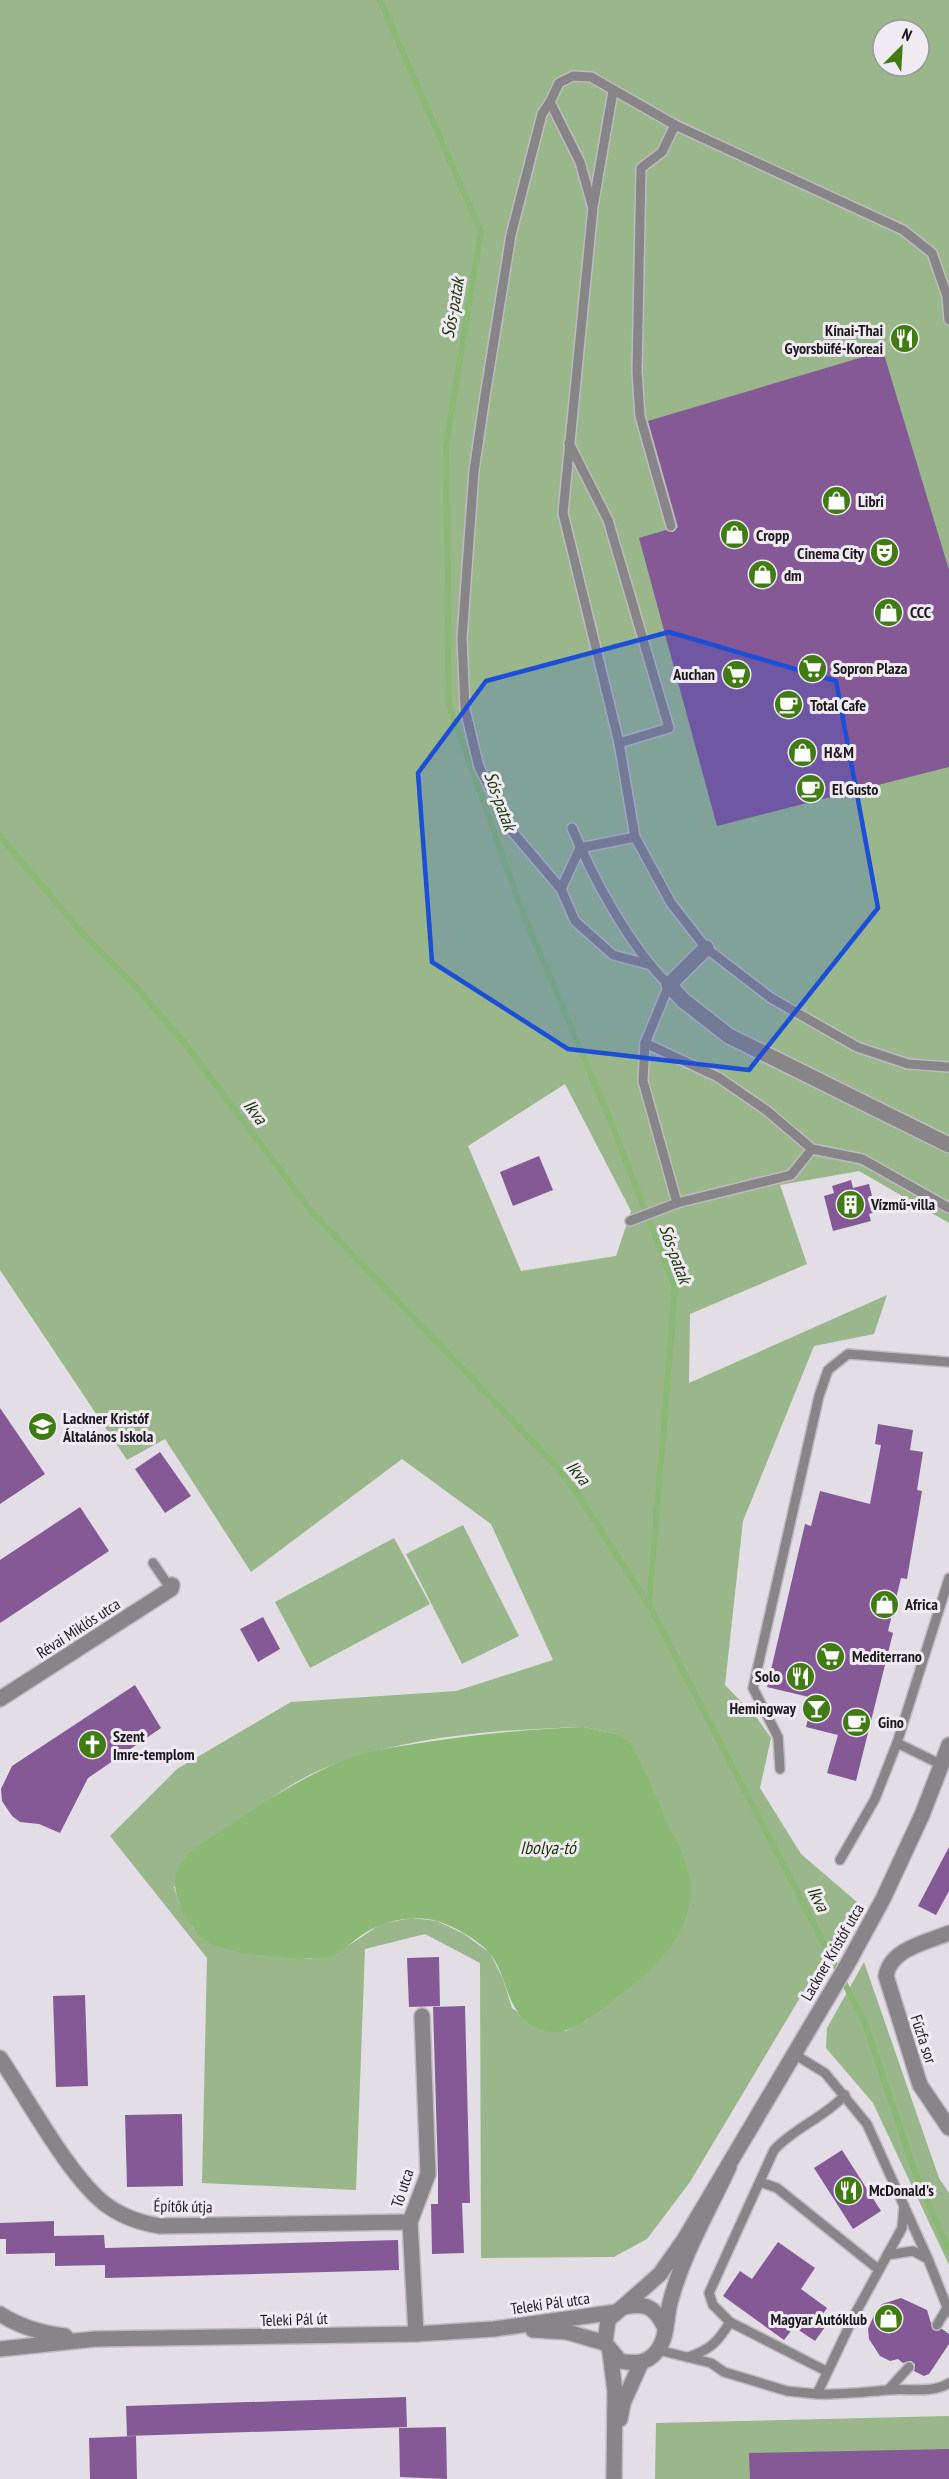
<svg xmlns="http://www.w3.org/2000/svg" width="949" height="2479" font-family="'PT Sans Narrow',sans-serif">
  <rect width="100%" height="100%" fill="#e3dde6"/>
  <g fill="#99b78a" fill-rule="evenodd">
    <path d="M0,0H949V1223L859,1171L780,1185L807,1264L690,1314L689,1383L887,1295L874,1334L814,1346L743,1521L725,1685L757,1718L771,1738L760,1788L801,1854L857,1902L690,2182L647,2239L614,2257L481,2258L480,1963L425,1934L365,1949L356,2190L202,2183L207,1958L110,1836L177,1769L291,1702L456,1691L553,1660L491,1524L402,1459L251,1572L165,1439L127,1460L0,1270ZM883,30H919V66H883ZM565,1084L631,1211L616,1256L521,1271L468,1146ZM584,1727L616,1734C642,1781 690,1848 689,1900L587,2020L566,2031H545L512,2008L503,1979L490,1953L464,1934L437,1921L411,1918L381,1924L345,1948L311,1959L233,1950L218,1947L193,1928L179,1903L174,1887C206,1858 237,1824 272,1798C351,1738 488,1730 584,1727Z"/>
    <path d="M463,1525L519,1636L462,1664L406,1554Z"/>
    <path d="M394,1538L430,1604L310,1668L275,1602Z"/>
    <path d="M864,1962L939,2178L949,2193V2265L873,2103L826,2048L827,2028Z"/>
    <path d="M949,2416V2479H655L656,2423Z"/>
  </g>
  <path fill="#8cb875" d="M584,1727L616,1734L630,1743C644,1767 655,1794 666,1820C675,1839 688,1860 690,1881C695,1939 646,1975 606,2006C588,2019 565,2039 541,2030C505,2014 511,1985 492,1956C482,1942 454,1926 437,1921C413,1914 382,1921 362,1935C351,1942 342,1953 329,1957C312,1962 236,1954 218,1947C197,1939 180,1913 176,1892C169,1860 202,1843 224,1829C265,1802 304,1775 350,1758C374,1749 402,1746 427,1742C480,1734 531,1729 584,1727Z"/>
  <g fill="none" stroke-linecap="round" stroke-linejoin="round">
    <g stroke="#8cb875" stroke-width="6">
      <path d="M380,0L481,232L446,445L449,705L524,916L609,1117L675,1288L649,1605"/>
      <path d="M0,836L82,933L138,989L186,1045L311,1211L555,1465L574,1489L649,1605L865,2023L914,2170L949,2251"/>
    </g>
  </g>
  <g fill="#855996">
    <path d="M883,351L949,570V767L717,826L639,538L666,530L673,532L678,527L648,421Z"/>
    <path d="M539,1156L553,1190L513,1206L500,1172Z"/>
    <path d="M851,1180L853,1188L869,1184L876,1212L869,1214L871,1221L833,1231L824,1196L834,1193L832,1186Z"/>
    <path d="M0,1408L45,1474L0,1504Z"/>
    <path d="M878,1424L913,1430L910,1450L923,1452L917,1490L922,1491L907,1579L901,1578L888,1631L893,1633L856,1781L827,1773L838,1735L806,1727L813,1698L767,1687L805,1524L811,1526L820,1491L870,1504L881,1445L875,1444Z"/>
    <path d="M160,1452L191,1496L165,1513L135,1469Z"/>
    <path d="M80,1507L109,1551L0,1623V1560Z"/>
    <path d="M263,1617L280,1649L258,1662L240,1629Z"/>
    <path d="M135,1685L161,1728L88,1778L60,1833L39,1824L20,1822L12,1816L2,1801L1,1789L12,1766Z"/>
    <path d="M949,1847V1891L936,1915L918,1906Z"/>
    <path d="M439,1957L440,2006L409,2007L407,1958Z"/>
    <path d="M85,1995L88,2086L56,2087L53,1996Z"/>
    <path d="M465,2006L470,2203H462L464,2253L432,2254L431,2204H438V2174L433,2007Z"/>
    <path d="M182,2114L183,2186L127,2187L125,2115Z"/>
    <path d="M842,2150L881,2211L853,2229L814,2168Z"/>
    <path d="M54,2221V2236L104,2235L105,2248L398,2240L399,2270L105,2278V2265L55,2266V2253L6,2254V2239H0V2223Z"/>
    <path d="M778,2242L815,2268L801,2289L827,2308L817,2322L825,2327L815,2341L794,2327L784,2340L723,2296L740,2271L752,2279Z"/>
    <path d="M901,2298L927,2310L933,2330L942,2329L949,2334V2344L929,2374L924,2376L914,2371L915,2364L911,2361L903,2363L898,2359L890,2361L880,2356L869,2339L868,2329L875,2313L882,2304Z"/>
    <path d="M406,2397L407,2427L127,2436L126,2406Z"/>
    <path d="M446,2427L447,2479L400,2477L399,2428Z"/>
    <path d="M136,2436L137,2479H90L89,2438Z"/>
    <path d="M949,2449V2479H750L749,2453Z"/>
  </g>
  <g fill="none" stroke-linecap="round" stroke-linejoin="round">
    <defs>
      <g id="service">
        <path d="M613,91L593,207L563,513L619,743L635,837L671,903L706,948L771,998L857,1047L908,1064L949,1067"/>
        <path d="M550,102L542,114L511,235L485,396L474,471L462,638L465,709L479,767L511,830L561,889"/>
        <path d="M592,205L580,162L550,102L559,83L573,76L591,77L675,125L903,230L932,253L947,296L949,320"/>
        <path d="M569,443L608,520L669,728L619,743"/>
        <path d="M671,526L640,416L637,372L641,168L662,152L675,125"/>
        <path d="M572,828C593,878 630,947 669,985L645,1043L718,1077L766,1110L812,1149L862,1159L949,1208"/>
        <path d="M635,837L580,848L561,889L575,921L613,955L647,964"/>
        <path d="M677,1203L791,1175L812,1149"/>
        <path d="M630,1221L677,1203L643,1081L645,1043"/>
        <path d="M153,1563L171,1589"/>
        <path d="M897,1743L942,1765"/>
        <path d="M780,1769L778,1737L753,1688L819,1396L828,1370L848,1354L949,1362"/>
        <path d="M840,1860L875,1799L897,1743L949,1578"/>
        <path d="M794,2054L825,2073L867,2124L928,2259L949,2312"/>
        <path d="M760,2182L777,2188L878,2269"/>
        <path d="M887,2255L913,2251L928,2259"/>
        <path d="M730,2322L826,2371"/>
        <path d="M937,2325L947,2308"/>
        <path d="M658,2350L711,2363L724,2372L787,2391L817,2394L855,2314L902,2228L904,2206"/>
        <path d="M688,2357C710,2350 718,2342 730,2322L713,2305L709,2293L774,2150C795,2127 824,2118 845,2095"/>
        <path d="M889,2389L909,2367"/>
        <path d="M817,2394C842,2395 864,2392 888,2390C908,2388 932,2394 949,2383"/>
      </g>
      <g id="minor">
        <path d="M706,948L669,985L684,1001L729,1036L949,1145"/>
        <path d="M0,1699L171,1589L172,1585"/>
        <path d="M949,1933C927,1942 890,1949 886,1976L920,2085L949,2128"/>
        <path d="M0,2058C27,2098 69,2176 105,2204C121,2216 140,2223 160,2226L410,2222"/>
        <path d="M0,2314C20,2327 41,2333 65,2336"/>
        <path d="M533,2330L567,2332L605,2343"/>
        <path d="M416,2334L410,2222L428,2174L422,2016"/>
        <path d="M0,2349L95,2339L416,2334L494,2329L616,2312"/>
      </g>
      <g id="tertiary">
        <path d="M729,2167C708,2212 682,2256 670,2303C666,2319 667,2339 657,2351C647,2364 635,2364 620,2361L605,2343L608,2320L660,2274L684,2240L847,1965L883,1899L922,1815L949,1745"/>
        <path d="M624,2307C646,2303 654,2306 664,2326"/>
        <path d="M610,2352L615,2391L614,2479"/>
        <path d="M620,2419L623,2403L641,2363"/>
      </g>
    </defs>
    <use href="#service" stroke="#bfbac2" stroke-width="12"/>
    <use href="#minor" stroke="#bfbac2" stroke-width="18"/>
    <use href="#tertiary" stroke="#bfbac2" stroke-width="18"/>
    <use href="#service" stroke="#878588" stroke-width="9"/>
    <use href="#minor" stroke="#878588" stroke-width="15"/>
    <use href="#tertiary" stroke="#878588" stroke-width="15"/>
  </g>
  <path fill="#1d4ed8" fill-opacity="0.2" stroke="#1d4ed8" stroke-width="4.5" stroke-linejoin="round" d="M669,632L836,681L878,908L749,1070L568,1049L432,962L418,773L486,681Z"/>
  <defs>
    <symbol id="restaurant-disc" viewBox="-11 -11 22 22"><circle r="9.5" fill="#417b14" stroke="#f0eaf3"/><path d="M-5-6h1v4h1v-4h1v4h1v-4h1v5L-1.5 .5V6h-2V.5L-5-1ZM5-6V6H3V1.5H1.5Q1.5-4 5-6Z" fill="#fff"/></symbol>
    <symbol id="shop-disc" viewBox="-11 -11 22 22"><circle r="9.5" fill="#417b14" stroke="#f0eaf3"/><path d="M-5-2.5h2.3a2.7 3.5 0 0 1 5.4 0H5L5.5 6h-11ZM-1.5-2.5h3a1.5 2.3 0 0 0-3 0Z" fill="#fff"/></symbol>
    <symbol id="theatre-disc" viewBox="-11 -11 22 22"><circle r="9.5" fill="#417b14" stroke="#f0eaf3"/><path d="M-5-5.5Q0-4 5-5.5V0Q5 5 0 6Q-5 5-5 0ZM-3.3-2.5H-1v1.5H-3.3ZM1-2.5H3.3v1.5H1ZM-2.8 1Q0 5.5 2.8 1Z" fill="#fff"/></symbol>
    <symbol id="supermarket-disc" viewBox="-11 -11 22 22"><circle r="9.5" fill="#417b14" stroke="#f0eaf3"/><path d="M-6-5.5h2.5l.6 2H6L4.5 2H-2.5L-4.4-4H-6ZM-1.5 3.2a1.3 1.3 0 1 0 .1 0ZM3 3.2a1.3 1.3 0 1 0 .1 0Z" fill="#fff"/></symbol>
    <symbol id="cafe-disc" viewBox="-11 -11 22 22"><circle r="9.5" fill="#417b14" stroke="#f0eaf3"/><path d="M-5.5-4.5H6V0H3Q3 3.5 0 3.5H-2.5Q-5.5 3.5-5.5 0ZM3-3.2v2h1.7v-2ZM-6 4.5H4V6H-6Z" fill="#fff"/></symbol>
    <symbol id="building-disc" viewBox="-11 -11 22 22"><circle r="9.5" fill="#417b14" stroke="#f0eaf3"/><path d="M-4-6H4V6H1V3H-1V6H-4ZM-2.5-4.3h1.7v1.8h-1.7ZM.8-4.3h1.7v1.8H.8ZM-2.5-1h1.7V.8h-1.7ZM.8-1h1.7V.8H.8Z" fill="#fff"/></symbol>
    <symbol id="school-disc" viewBox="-11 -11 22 22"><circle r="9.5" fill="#417b14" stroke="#f0eaf3"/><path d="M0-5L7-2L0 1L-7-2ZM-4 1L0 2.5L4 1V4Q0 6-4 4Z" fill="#fff"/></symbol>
    <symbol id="bar-disc" viewBox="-11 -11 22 22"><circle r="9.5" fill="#417b14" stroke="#f0eaf3"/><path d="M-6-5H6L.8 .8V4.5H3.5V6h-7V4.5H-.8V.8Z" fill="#fff"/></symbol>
    <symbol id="church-disc" viewBox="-11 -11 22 22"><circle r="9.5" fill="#417b14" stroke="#f0eaf3"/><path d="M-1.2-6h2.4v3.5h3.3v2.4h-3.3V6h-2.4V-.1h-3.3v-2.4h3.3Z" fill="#fff"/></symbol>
  </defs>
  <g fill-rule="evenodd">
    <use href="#restaurant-disc" x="888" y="322" width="33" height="33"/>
    <use href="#shop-disc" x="820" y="484" width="33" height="33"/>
    <use href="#shop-disc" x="718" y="518" width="33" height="33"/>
    <use href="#theatre-disc" x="868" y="536" width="33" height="33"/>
    <use href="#shop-disc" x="746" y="558" width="33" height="33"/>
    <use href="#shop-disc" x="872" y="596" width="33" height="33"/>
    <use href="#supermarket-disc" x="796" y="652" width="33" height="33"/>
    <use href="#supermarket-disc" x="720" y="658" width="33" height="33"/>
    <use href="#cafe-disc" x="772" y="688" width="33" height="33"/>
    <use href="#shop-disc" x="786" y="736" width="33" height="33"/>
    <use href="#cafe-disc" x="794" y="772" width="33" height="33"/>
    <use href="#building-disc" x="834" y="1188" width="33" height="33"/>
    <use href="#school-disc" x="26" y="1410" width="33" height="33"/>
    <use href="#shop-disc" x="868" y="1588" width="33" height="33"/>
    <use href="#supermarket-disc" x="814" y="1640" width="33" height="33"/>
    <use href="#restaurant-disc" x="784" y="1660" width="33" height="33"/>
    <use href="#bar-disc" x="800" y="1692" width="33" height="33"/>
    <use href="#cafe-disc" x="840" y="1706" width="33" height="33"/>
    <use href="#church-disc" x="76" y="1728" width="33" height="33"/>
    <use href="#restaurant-disc" x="832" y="2174" width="33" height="33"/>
    <use href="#shop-disc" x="872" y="2302" width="33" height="33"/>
  </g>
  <g text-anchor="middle" stroke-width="6" stroke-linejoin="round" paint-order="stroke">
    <g font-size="16" font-weight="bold" fill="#1b191c" stroke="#f0eaf3" text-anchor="start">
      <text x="883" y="336" text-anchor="end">Kínai-Thai<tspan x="883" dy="18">Gyorsbüfé-Koreai</tspan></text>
      <text x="858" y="507">Libri</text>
      <text x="756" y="541">Cropp</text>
      <text x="864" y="559" text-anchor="end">Cinema City</text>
      <text x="784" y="581">dm</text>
      <text x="910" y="618">CCC</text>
      <text x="833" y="674">Sopron Plaza</text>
      <text x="715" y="680" text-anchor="end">Auchan</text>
      <text x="810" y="711">Total Cafe</text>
      <text x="824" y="758">H&amp;M</text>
      <text x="832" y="795">El Gusto</text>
      <text x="871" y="1210">Vízmű-villa</text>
      <text x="63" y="1424">Lackner Kristóf<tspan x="63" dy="18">Általános Iskola</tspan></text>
      <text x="905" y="1610">Africa</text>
      <text x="852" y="1662">Mediterrano</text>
      <text x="780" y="1682" text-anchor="end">Solo</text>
      <text x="796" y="1714" text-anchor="end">Hemingway</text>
      <text x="878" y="1728">Gino</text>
      <text x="113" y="1742">Szent<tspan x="113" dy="18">Imre-templom</tspan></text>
      <text x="869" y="2196">McDonald's</text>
      <text x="867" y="2325" text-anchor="end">Magyar Autóklub</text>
    </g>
    <g font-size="16" fill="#1b191c" stroke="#f0eaf3">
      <text transform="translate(78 1628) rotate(-33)" y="6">Révai Miklós utca</text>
      <text transform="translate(832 1952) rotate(-60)" y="6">Lackner Kristóf utca</text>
      <text transform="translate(924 2039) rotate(72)" y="6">Fűzfa sor</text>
      <text transform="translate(402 2188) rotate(-72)" y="6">Tó utca</text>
      <text transform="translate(183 2206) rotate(1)" y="6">Építők útja</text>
      <text transform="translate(550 2303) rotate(-8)" y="6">Teleki Pál utca</text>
      <text transform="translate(294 2319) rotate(-2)" y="6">Teleki Pál út</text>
    </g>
    <g font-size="18" font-style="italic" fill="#183404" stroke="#f0eaf3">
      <text transform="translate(453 308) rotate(-80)" y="6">Sós-patak</text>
      <text transform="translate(500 801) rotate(70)" y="6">Sós-patak</text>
      <text transform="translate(255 1112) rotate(53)" y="6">Ikva</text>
      <text transform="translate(675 1254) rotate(70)" y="6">Sós-patak</text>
      <text transform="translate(578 1473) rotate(50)" y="6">Ikva</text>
      <text x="548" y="1854">Ibolya-tó</text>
      <text transform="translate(818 1899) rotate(63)" y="6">Ikva</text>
    </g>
  </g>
  <g transform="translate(901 48) rotate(24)"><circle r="28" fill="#f0eaf3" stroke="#9b969d" stroke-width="1.5"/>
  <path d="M0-4.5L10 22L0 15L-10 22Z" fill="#417b14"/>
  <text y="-9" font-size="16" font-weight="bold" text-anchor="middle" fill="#1b191c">N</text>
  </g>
</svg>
